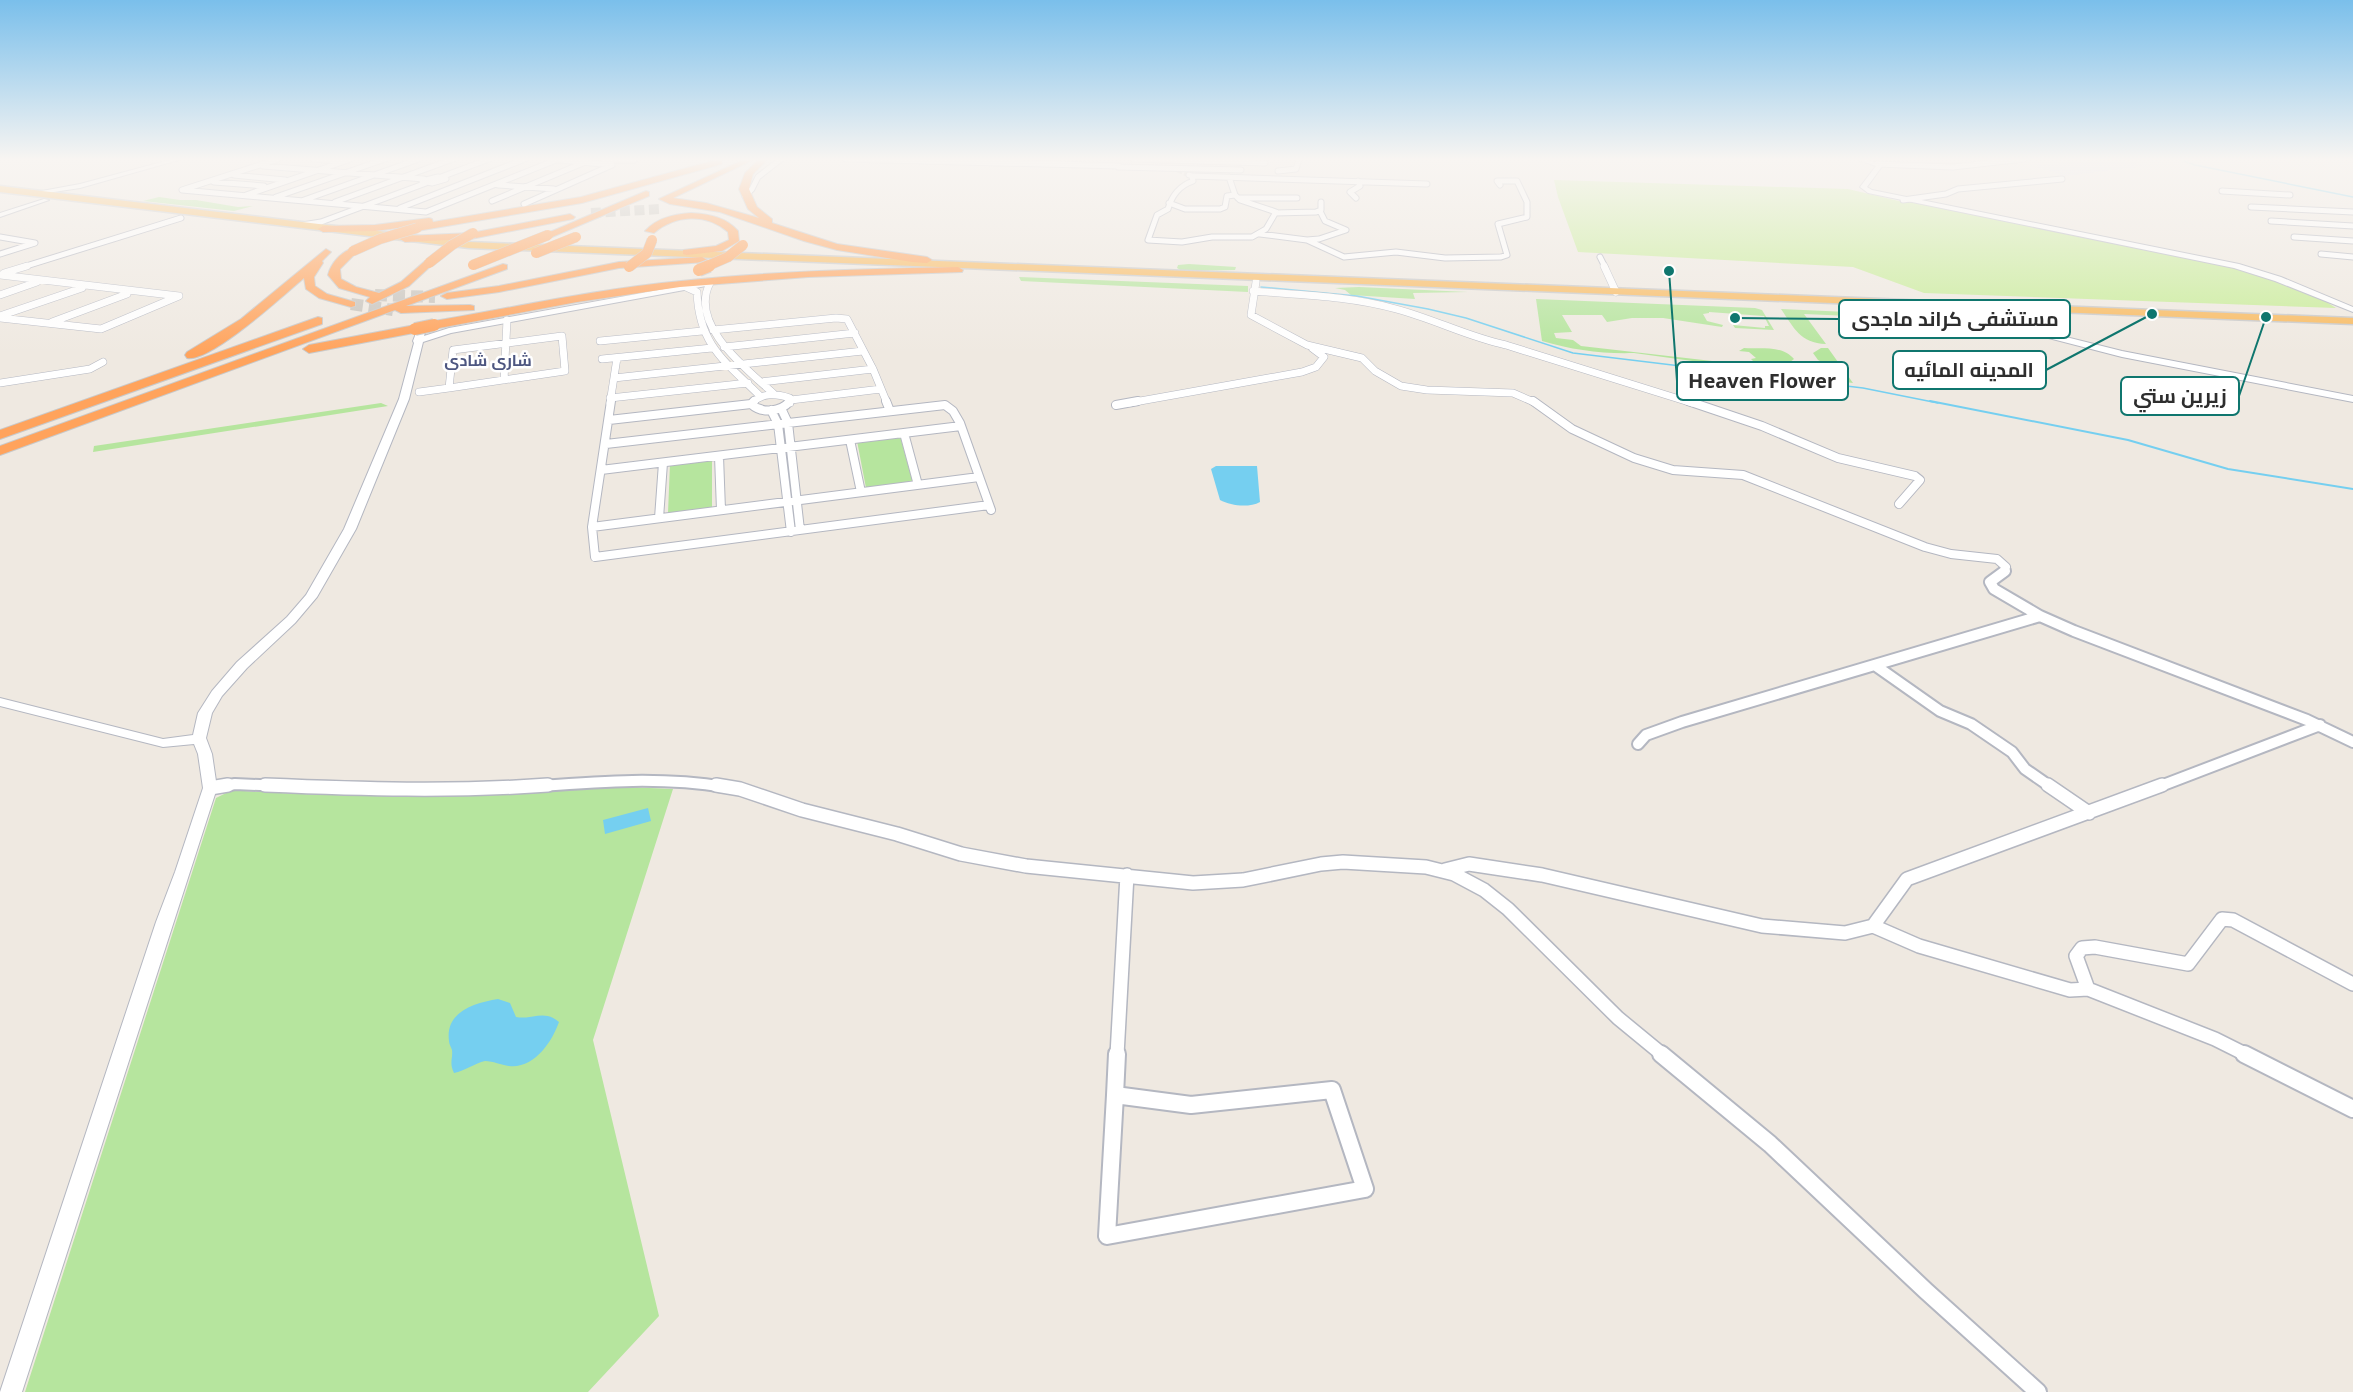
<svg xmlns="http://www.w3.org/2000/svg" width="2353" height="1392" viewBox="0 0 2353 1392" font-family="'Noto Sans',Cairo,sans-serif">
	<rect width="100%" height="100%" fill="#efe9e1"/>
	<path fill="#e3e1e8" d="M2100,159H2120L2146,166L2065,176L2034,166Z"/>
	<path fill="#b6e59e" d="M159,197L180,200H196L238,207L253,206L234,211L143,201Z
		M1189,264L1236,267L1235,270L1182,271L1177,268L1178,265Z
		M1019,277L1248,286V292L1021,281Z
		M1359,287L1468,292L1413,293L1415,299L1351,295L1345,290L1335,288Z
		M1536,299L1755,308L1762,310L1774,330L1735,328L1733,325L1765,328V326H1769L1764,316L1709,312V313L1703,314L1707,321L1723,325L1722,327L1663,318H1632L1607,322L1602,315H1562L1572,332L1554,333L1556,338L1573,340L1581,346L1747,365L1795,366L1814,371L1826,368V364L1818,360L1813,353L1821,348H1828L1853,383L1634,353C1603,354 1572,350 1542,341Z
		M1781,309L1870,313L1873,317L1804,314L1826,344C1800,343 1794,328 1781,309Z
		M1744,348C1761,349 1783,345 1794,359L1790,362L1753,361L1751,359L1756,358L1749,352L1739,351Z
		M381,403L388,406L93,452L94,446Z
		M900,436L913,483L866,488L857,441Z
		M712,459V508L668,513L670,464Z
		M602,786L673,789L593,1040L659,1316L588,1392H25L216,798L232,790C356,800 479,795 602,786Z"/>
	<path fill="#c9ec9a" d="M1554,180L1848,189L1903,202H1915L2242,269L2317,296L2336,308L1924,293L1853,267L1578,252L1558,197Z"/>
	<path fill="#75cff0" d="M1216,466H1257L1260,502C1249,508 1231,506 1220,500L1211,469Z
		M648,808L651,821L605,834L603,820Z
		M498,999L510,1003L516,1017C533,1020 544,1009 559,1022C552,1042 534,1069 509,1066C501,1065 493,1061 485,1061C475,1063 465,1071 454,1073C449,1063 453,1059 452,1050C451,1047 449,1044 449,1041C445,1011 475,1003 498,999Z"/>
	<g fill="none" stroke-linecap="round" stroke-linejoin="round">
		<path stroke="#75cff0" stroke-width="1.5" d="M2178,159L2195,165L2353,197
			M1261,287L1357,296L1428,309L1466,318L1573,353L1863,388L1938,403"/>
		<path stroke="#75cff0" stroke-width="2" d="M1930,401L2128,440L2228,469L2353,489"/>
		<path stroke="#c8c4bd" stroke-width="5" stroke-dasharray="5 2" stroke-linecap="butt" d="M1178,170L1189,175"/>
		<path stroke="#c8c4bd" stroke-width="10" stroke-dasharray="10 4.5" stroke-linecap="butt" d="M591,213L660,209"/>
		<path stroke="#c8c4bd" stroke-width="12" stroke-dasharray="12 6" stroke-linecap="butt" d="M375,295L435,297
			M351,304L393,310"/>
		<defs>
			<path id="minor-far5" d="M278,159L182,190L426,212L556,160
				M314,159L337,161
				M846,159L1119,166L916,159
				M1133,159L1265,163
				M605,160H634
				M1877,164L1953,167L2024,159
				M263,166L424,179
				M1118,167L1241,170
				M1278,171L1296,169L1299,159
				M234,175L285,180
				M1189,175L1192,176L1193,181C1179,186 1172,195 1168,209L1157,215L1148,240L1182,242L1212,237H1252L1266,229L1276,212L1240,200L1235,195L1229,177
				M1192,176L1427,184
				M438,177L446,179L432,183L422,181Z
				M441,177L489,159
				M214,182L264,186
				M498,185L554,189
				M2222,191L2290,195
				M246,195L351,159
				M745,196L752,189L758,177L781,159
				M276,197L385,159
				M1238,198H1297
				M1356,198L1350,192L1360,186L1358,181
				M304,200L419,159
				M1903,200L1946,194L1958,189L2062,179
				M492,201L583,163
				M335,202L453,159
				M1169,203L1185,209H1220L1225,207L1227,196L1235,195
				M524,204L612,165L550,159
				M2251,207L2353,212
				M400,208L525,159
				M1320,211L1325,221L1346,230L1319,239L1307,240L1344,257L1396,252L1445,258L1501,257L1507,255L1498,224L1527,217V202L1517,181H1497L1500,185
				M1275,213L1316,212L1321,210V202
				M2271,221L2353,226
				M302,225L321,222L426,183
				M1260,234L1307,240
				M0,237L35,243L0,254
				M2294,237L2353,241
				M2321,254L2353,257
				M1600,257L1605,267
				M23,267L181,218"/>
			<path id="minor-far4" d="M1604,266L1616,292
				M4,273L27,266
				M0,275L179,296L101,329L0,318
				M1256,282L1251,315L1307,345L1362,358L1375,371L1401,386L1427,390L1513,393L1536,403
				M710,283C688,325 748,370 774,394
				M686,287L697,292C699,346 726,362 761,397
				M1253,291C1300,295 1350,296 1396,309C1434,319 1468,337 1506,345L1692,403
				M0,295L37,282
				M0,316L82,288
				M52,322L127,294
				M713,330L836,318L847,319L873,369L887,403
				M562,336L565,371L449,388L453,350Z
				M600,341L702,331
				M724,347L855,333
				M602,359L712,348
				M614,378L863,351
				M504,380L507,320
				M761,382L873,369
				M0,383L90,369L103,362
				M419,392L449,388
				M610,398L748,383
				M791,400L881,389
				M610,403L617,358
				M752,403C763,392 777,394 790,398V403
				M1129,403L1302,372L1316,367L1324,357L1312,348"/>
			<path id="minor-far3" d="M611,401L592,527L595,557L989,505
				M754,401L751,404C762,414 781,412 790,401
				M886,401L890,411
				M1533,401L1572,429L1634,458L1673,470L1743,475L1925,547L1951,554L1997,559L2006,567L2003,573
				M1688,401L1762,426L1838,458L1915,476L1920,480L1899,504
				M1116,405L1138,401
				M781,408L788,423L800,530
				M771,410L778,424L791,532
				M609,420L751,404
				M904,433L918,485
				M850,440L861,492
				M606,444L945,405L953,411L960,423L991,510
				M719,456L721,510
				M601,470L961,426
				M659,518L663,463
				M592,527L979,477"/>
			<path id="minor-far2" d="M2005,571L1990,582L1994,589L2040,616L2074,631L2307,720L2353,742
				M1876,666L1940,711L1971,724L2012,752L2025,769L2051,787
				M1638,744L1646,735L1682,722L2040,616
				M219,787L235,784L306,787
				M527,787C594,782 658,776 725,787
				M2158,787L2320,725"/>
			<path id="minor-far1" d="M265,785C360,789 454,792 548,785
				M716,785L740,789L802,810L897,834L961,854L1026,866L1193,883L1243,880L1321,864L1343,862L1426,867L1454,874L1484,890L1508,909L1618,1018L1663,1055
				M2048,785L2089,813
				M210,788L228,785
				M1445,870L1469,864L1542,875L1762,926L1845,933L1873,926L1907,879L2162,785
				M1873,926L1919,946L2070,990L2088,989L2076,956L2082,948L2095,947L2188,964L2222,919L2233,920L2353,984
				M2088,989L2215,1039L2247,1055
				M1117,1055L1127,875"/>
			<path id="minor" d="M1661,1054L1770,1144L1926,1291L2038,1392
				M2244,1054L2353,1109
				M1332,1090L1365,1189L1107,1236L1115,1095L1191,1105Z
				M1115,1095L1117,1054"/>
			<path id="tertiary" d="M173,159H182L80,188L34,195L31,193L80,184Z
				M1856,159H1864L1883,165L1867,187L1872,190L2239,264L2281,277L2353,307V312L2275,281L2234,268L1868,193L1860,187L1876,166Z
				M44,199L49,200L0,217V213Z
				M703,282H706V286L451,333L423,342L409,399L356,529L317,597L295,623L247,668L222,696L212,713L206,738L212,754L217,788L22,1392H0L156,922L175,872L203,788L198,754L194,744L163,747L0,706V698L163,739L193,735L198,713L212,691L237,662L287,617L306,595L344,529L399,399L414,343L413,341L420,323L427,325L424,336L449,328Z
				M1918,307L1963,312L1997,320L1993,316L1994,314L2015,311L2019,313L2018,315L2004,317L2010,323L2122,351L2353,396V402L2122,357L1963,316L1921,311H1918Z"/>
			<path id="trunk" d="M0,186L469,242L2353,318V324L469,248L0,192Z"/>
			<path id="motorway" d="M719,159L722,160V164L582,203L417,231L413,230V226L375,231L323,232L318,229L323,226L375,225L429,218L432,219L433,222L581,197Z
				M745,159H755L673,198L706,203L759,218L748,209L739,189L745,173L759,159H768L753,174L749,189L757,207L772,219V223L837,244L927,257L932,260L927,263L912,262L837,250L804,241L720,212L670,204L659,199Z
				M646,191L649,192V196L552,237L543,235Z
				M691,213C709,214 726,217 738,231L739,241L722,251L687,255L683,254V250L716,246L729,240L728,232C706,213 675,215 654,233L645,231C657,218 674,214 691,213Z
				M570,214L575,217L573,219L471,239L405,242L400,239L405,236L471,233Z
				M353,248L358,251L340,269L341,279L356,287L379,293L401,282L425,261H433L434,263L409,286L372,304L366,301L370,297L339,288L328,275C331,263 341,252 353,248Z
				M326,249L331,252L322,261L323,263L314,277L315,286L327,294L355,302V306L351,307L319,298L306,289L304,278C285,294 210,363 187,358L185,355L187,352L241,319Z
				M702,257L707,260L706,262L619,268L499,292L447,299L441,296L447,293L499,286L619,262Z
				M503,264L507,265V269L406,306L470,305L474,306V310L401,313L395,310L0,455V446Z
				M958,267L963,270L962,272L808,277L680,287L577,302L434,329L428,325L434,321C516,307 598,289 681,281C773,271 866,269 958,267Z
				M318,317L322,318V324L0,439V430Z
				M415,325L421,329L419,332L309,353L303,349L309,345Z"/>
		</defs>
		<use href="#minor-far5" stroke="#b4b7c1" stroke-width="7"/>
		<use href="#minor-far4" stroke="#b4b7c1" stroke-width="8"/>
		<use href="#minor-far3" stroke="#b4b7c1" stroke-width="10"/>
		<use href="#minor-far2" stroke="#b4b7c1" stroke-width="14"/>
		<use href="#minor-far1" stroke="#b4b7c1" stroke-width="16"/>
		<use href="#minor" stroke="#b4b7c1" stroke-width="20"/>
		<use href="#tertiary" stroke="#b4b7c1" stroke-width="2"/>
		<use href="#trunk" stroke="#c9c9c9" stroke-width="3"/>
		<use href="#motorway" stroke="#c9c9c9" stroke-width="2"/>
		<use href="#minor-far5" stroke="#fff" stroke-width="5"/>
		<use href="#minor-far4" stroke="#fff" stroke-width="7"/>
		<use href="#minor-far3" stroke="#fff" stroke-width="8"/>
		<use href="#minor-far2" stroke="#fff" stroke-width="10"/>
		<use href="#minor-far1" stroke="#fff" stroke-width="13"/>
		<use href="#minor" stroke="#fff" stroke-width="16"/>
		<use href="#tertiary" fill="#fff" fill-rule="evenodd"/>
		<use href="#trunk" fill="#f8ba60" fill-rule="evenodd"/>
		<use href="#motorway" fill="#ffa35c" fill-rule="evenodd"/>
		<defs>
			<path id="motorway-bridge-far1" d="M353,251L380,239L417,228
				M536,253L576,237
				M429,263L452,245L473,233
				M473,265L548,235
				M629,267L647,253L652,240
				M705,267L728,257L743,245"/>
			<path id="motorway-bridge" d="M699,270L709,266
				M415,329L434,325"/>
		</defs>
		<use href="#motorway-bridge-far1" stroke="#c9c9c9" stroke-width="11" stroke-linecap="butt"/>
		<use href="#motorway-bridge" stroke="#c9c9c9" stroke-width="14" stroke-linecap="butt"/>
		<use href="#motorway-bridge-far1" stroke="#ffa35c" stroke-width="10"/>
		<use href="#motorway-bridge" stroke="#ffa35c" stroke-width="12"/>
	</g>
	<linearGradient id="sky" x2="0" y2="1"><stop stop-color="#7abfeb"/><stop offset="0.45" stop-color="#f8f5f2"/><stop offset="1" stop-color="#f8f5f2" stop-opacity="0"/></linearGradient>
	<rect width="2353" height="354" fill="url(#sky)"/>
	<g text-anchor="middle" stroke-width="5" stroke-linejoin="round" paint-order="stroke">
		<g font-size="16" font-weight="bold" fill="#4d5680" stroke="#fff">
			<text x="488" y="366">شاری شادی</text>
		</g>
	</g>
	<path fill="none" stroke="#0f766e" stroke-width="2" d="M1735 318L1839 319M2152 314L2046 370M1669 271L1677 381M2266 317L2239 396"/>
	<g fill="#0f766e" stroke="#fff" stroke-width="2">
		<circle cx="1735" cy="318" r="6"/>
		<circle cx="2152" cy="314" r="6"/>
		<circle cx="1669" cy="271" r="6"/>
		<circle cx="2266" cy="317" r="6"/>
	</g>
	<g fill="#fff" stroke="#0f766e" stroke-width="2">
		<rect x="1839" y="300" width="231" height="38" rx="6"/>
		<rect x="1893" y="351" width="153" height="38" rx="6"/>
		<rect x="1677" y="362" width="171" height="38" rx="6"/>
		<rect x="2121" y="377" width="118" height="38" rx="6"/>
	</g>
	<g font-size="20" text-anchor="middle" font-weight="bold" fill="#2e2e2e">
		<text x="1955" y="326">مستشفی کراند ماجدی</text>
		<text x="1969" y="377">المدينه المائيه</text>
		<text x="1762" y="388">Heaven Flower</text>
		<text x="2180" y="403">زيرين ستي</text>
	</g>
</svg>
